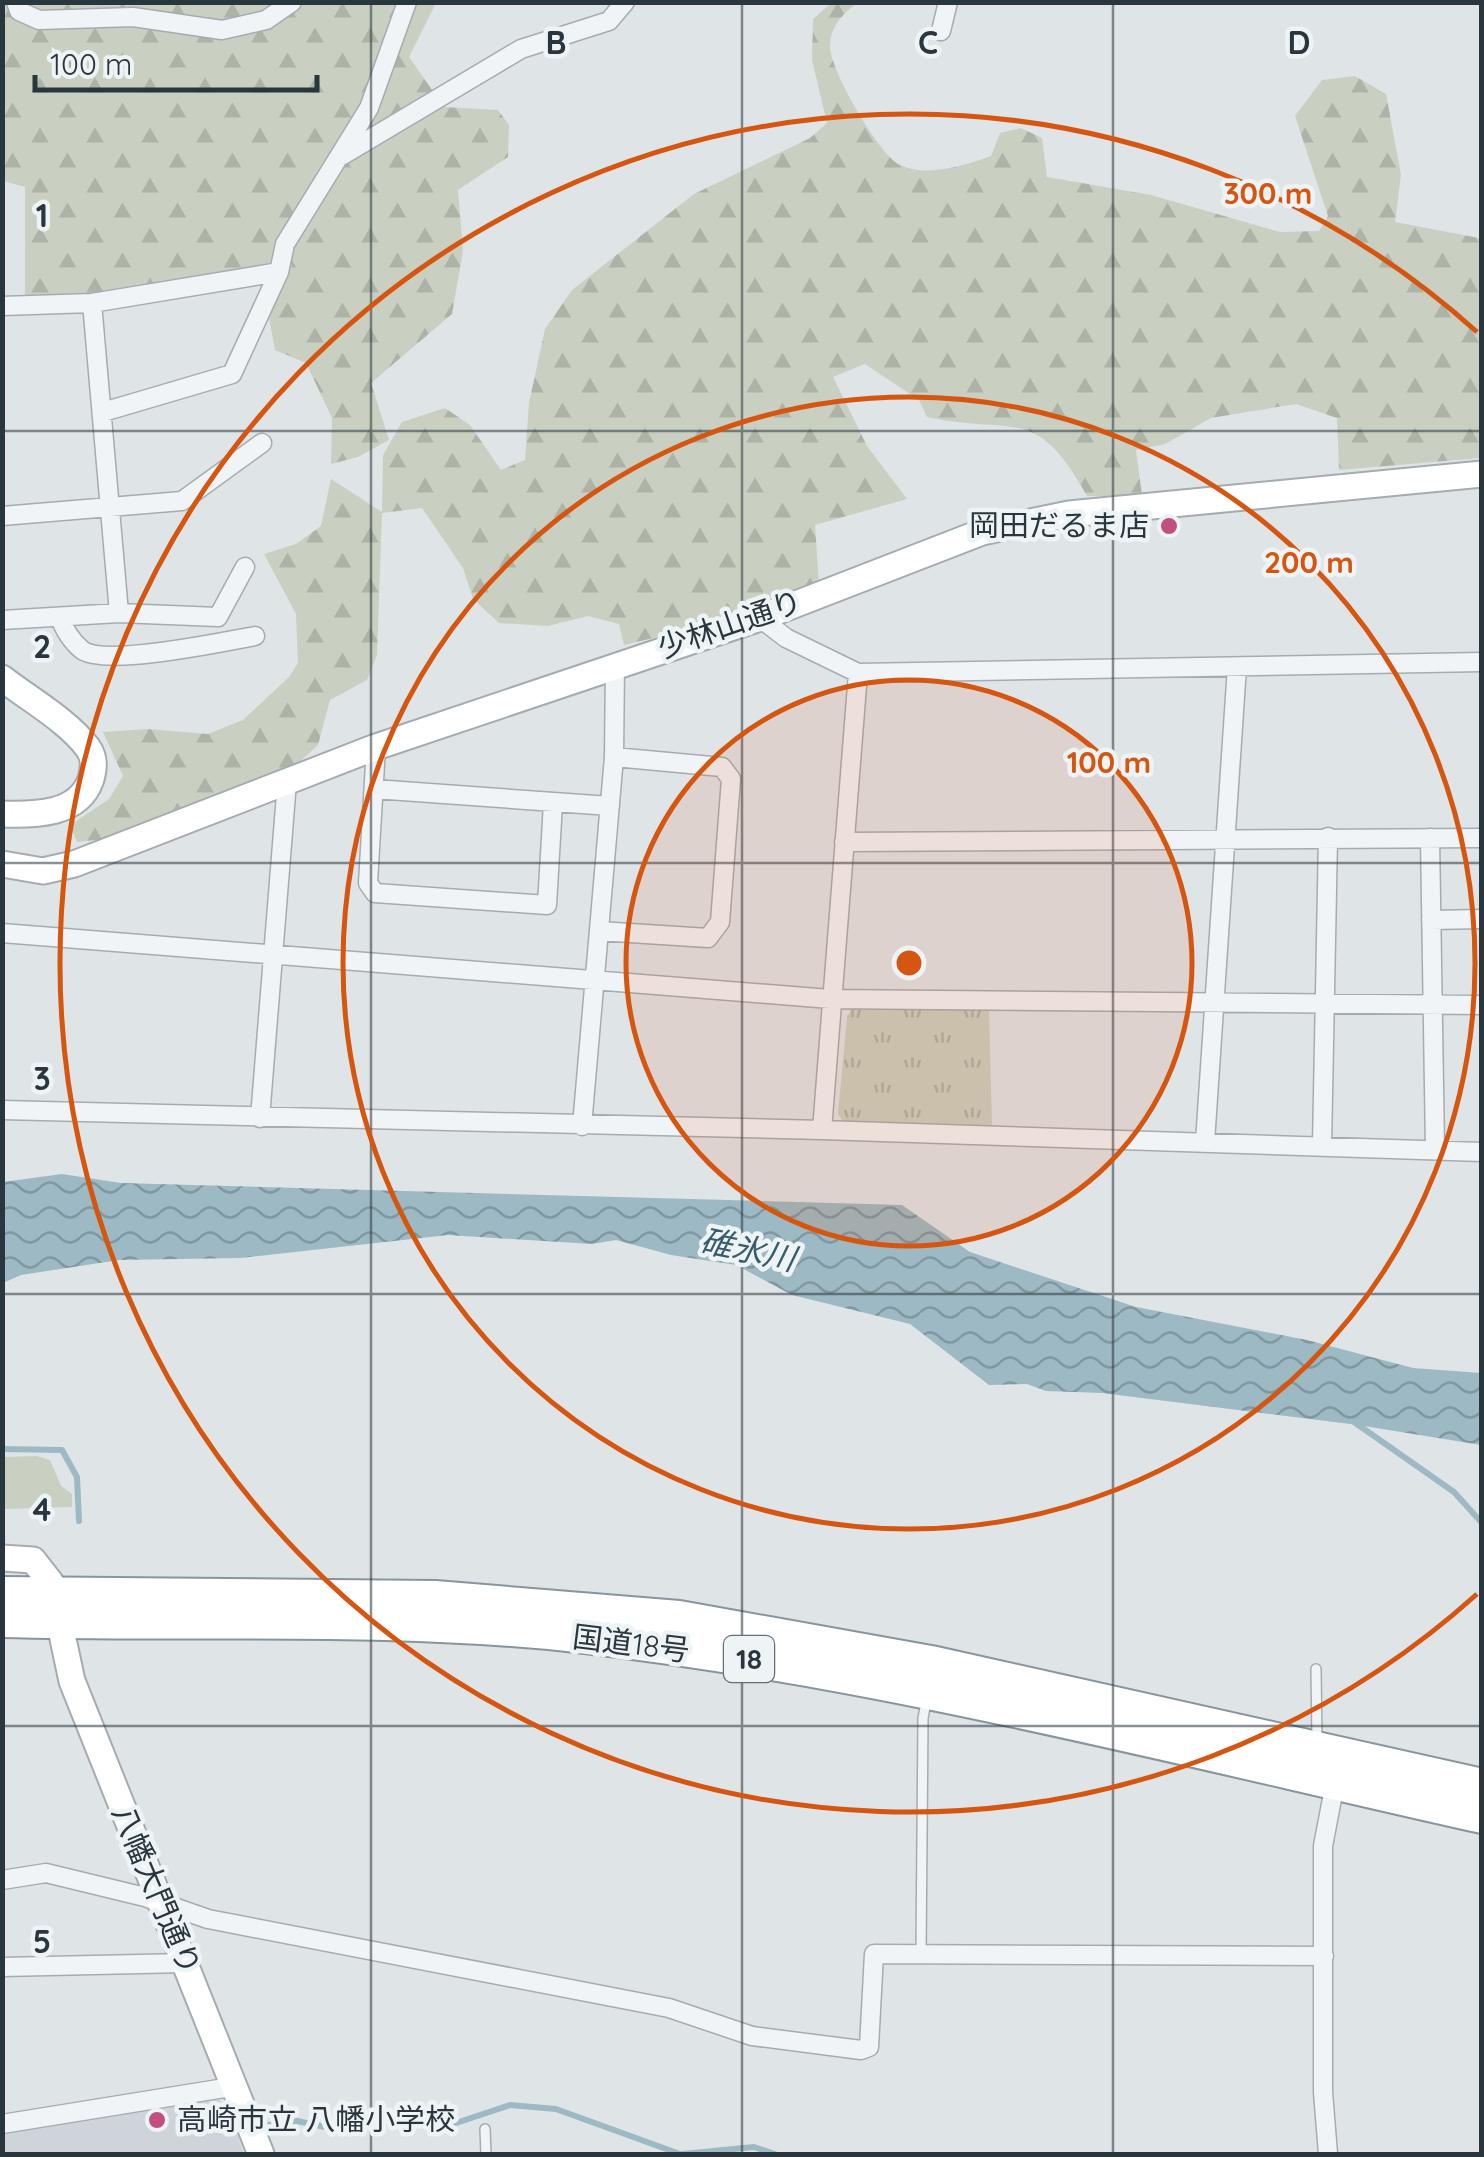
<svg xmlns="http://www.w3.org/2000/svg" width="1484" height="2157" viewBox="0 0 1484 2157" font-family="Quicksand,'Noto Sans JP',sans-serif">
	<defs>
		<pattern id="forest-firs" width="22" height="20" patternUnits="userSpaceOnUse" patternTransform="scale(2.5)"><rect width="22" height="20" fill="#c9d0c1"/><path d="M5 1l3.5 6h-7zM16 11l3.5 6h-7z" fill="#adb3a7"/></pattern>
		<pattern id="park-tufts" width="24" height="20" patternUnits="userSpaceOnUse" patternTransform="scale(2.5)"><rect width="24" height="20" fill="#c9d0c1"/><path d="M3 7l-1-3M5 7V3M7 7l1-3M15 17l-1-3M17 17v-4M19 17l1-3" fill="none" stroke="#adb3a7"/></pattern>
		<pattern id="water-waves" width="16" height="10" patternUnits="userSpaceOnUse" patternTransform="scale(2.5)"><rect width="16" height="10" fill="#9dbac4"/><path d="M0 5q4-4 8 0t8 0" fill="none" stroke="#8098a0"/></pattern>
	</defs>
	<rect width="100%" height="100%" fill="#dfe4e7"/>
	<path fill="#ced4d9" d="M217,2098L227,2107L244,2154H3V2133Z"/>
	<path fill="#c9d0c1" d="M37,1456L50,1460L61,1486L72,1494V1507L3,1509V1457Z"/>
	<path fill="url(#forest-firs)" d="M2,3H436L409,57L444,107L498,110L509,125L508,157L458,190L463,251L452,314L371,383L389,440L358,457L331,464L332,418L306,363L275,350L268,313L292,265L100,294L25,299V187L3,181Z
		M831,3H857C842,15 831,25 830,46C829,68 879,155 900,165C928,178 965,165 991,156L1000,133L1021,128L1042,138L1047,177L1151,195L1280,232L1319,231L1328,216L1295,116L1322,80L1355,76L1386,94L1401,175L1395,222L1479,238L1481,458L1339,470L1337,418L1296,404L1211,418L1165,444L1136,450L1142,496H1087C1035,403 1017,436 927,417L919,400L865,364L833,377L867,446L907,499L815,525L819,584L716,623L624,645L619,624L588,616L548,626L499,623L473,599L463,568L422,508L382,513L377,655L367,680L330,700L318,745L297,764L105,839L77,842L70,825L109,799L123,776L103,732L148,729L208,734L243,720L289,677L298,663L296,614L264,554L296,544L321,526L331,479L382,512L383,455L402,422L445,408L470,425L501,470L525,460L529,403L545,329L572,290L694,194L810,138L827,123L812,60L813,19Z"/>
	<path fill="url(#park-tufts)" d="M853,1006L989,1009L992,1127L845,1125L838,1114L847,1017Z"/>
	<path fill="url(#water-waves)" d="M62,1174L121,1183L902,1205L970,1252L1136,1307L1307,1340L1413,1368L1481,1373V1445L1358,1425L1102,1393L1046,1391L1027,1384L989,1385L910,1324L792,1295L736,1265L671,1255L616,1240L592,1244L448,1235L240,1258L119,1260L21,1275L3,1283V1182Z"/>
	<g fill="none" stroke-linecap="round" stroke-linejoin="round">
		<path stroke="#9dbac4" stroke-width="6" d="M1354,1422L1454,1492L1482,1523
			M2,1449L62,1450L77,1477L79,1521
			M269,2125L297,2121L330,2128L397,2112L456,2123L510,2105L556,2109L680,2154
			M683,2154L754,2147L775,2154"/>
		<defs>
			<path id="lane" d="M1316,1669L1317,1740
				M921,1954L923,1718L927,1697
				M485,2129L486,2154"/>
			<path id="street" d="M16,2L19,11L39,20L133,17L222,30L266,20L292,2
				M941,31L948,2
				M343,155L521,49L609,21L625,2
				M92,303L119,613
				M2,306L92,303L279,272
				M103,412L232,374L279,272L285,244L369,108L407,2
				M2,516L182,501L262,443
				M60,617C63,628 72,642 82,650C106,667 222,642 255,636
				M760,618L786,638L858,673L1482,662
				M2,620L119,613L218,617L245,567
				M376,747L368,883L375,893L547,905L553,803
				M374,789L610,806
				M1430,838L1435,1149
				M844,842L1482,838
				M1431,920L1482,919
				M599,931L708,938L720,922L731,779L722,767L614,757
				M2,933L830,999L1482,1005
				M2,1110L822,1130L1482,1152
				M260,1118L287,782
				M582,1126L614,757L615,664
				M822,1130L858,673
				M1205,1142L1237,667
				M1322,1146L1328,837
				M2,1880L46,1873L145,1897L208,1919L669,2008L752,2036L861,2050L869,2047L874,1954L1324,1956
				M2,1967L186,1963
				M2,2124L237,2086
				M1328,2154L1323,2092V1846L1336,1778"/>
			<path id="secondary" d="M2,678C29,699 68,721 88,748C95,758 94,768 91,779C79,815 35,815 2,814
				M2,864L43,871L74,864L376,747L760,618L982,532L1069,514L1482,474
				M2,1558L33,1560L51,1583L72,1681L261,2154"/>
			<path id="highway" d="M2,1593L435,1597L679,1617L936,1663L1482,1785
				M2,1621C193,1626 387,1615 577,1636C883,1671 1182,1750 1482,1817"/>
		</defs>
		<use href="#lane" stroke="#a5acb1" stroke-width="12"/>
		<use href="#street" stroke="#a5acb1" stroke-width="21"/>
		<use href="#secondary" stroke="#a5acb1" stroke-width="29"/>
		<use href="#highway" stroke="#88959c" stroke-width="36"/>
		<use href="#lane" stroke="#f1f4f6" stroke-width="9"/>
		<use href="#street" stroke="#f1f4f6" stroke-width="18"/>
		<use href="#secondary" stroke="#fff" stroke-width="25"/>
		<use href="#highway" stroke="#fff" stroke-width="32"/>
	</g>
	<path fill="none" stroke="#2a363d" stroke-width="2.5" stroke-opacity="0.55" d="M371,2V2154M742,2V2154M1113,2V2154M2,431H1482M2,863H1482M2,1294H1482M2,1726H1482"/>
	<circle cx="909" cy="963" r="283" fill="#d55611" fill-opacity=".12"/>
	<g fill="none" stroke="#d55611" stroke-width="5">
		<circle cx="909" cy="963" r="283"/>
		<circle cx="909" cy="963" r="566"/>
		<path d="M1477 1594A849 849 0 1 1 1477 332"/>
	</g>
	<g fill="#c14f7f" stroke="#eef3f5" stroke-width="4">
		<circle cx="1169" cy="526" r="10"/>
		<circle cx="157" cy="2120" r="10"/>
	</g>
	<g text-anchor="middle" stroke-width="9" stroke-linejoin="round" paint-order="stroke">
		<rect fill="#eef3f5" stroke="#656f74" stroke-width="2.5" x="724" y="1636" width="50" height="46" rx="8"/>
		<g font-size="28" font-weight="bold" fill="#2a363d">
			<text x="749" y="1669">18</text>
		</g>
		<g font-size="30" fill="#2a363d" stroke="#eef3f5" text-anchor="end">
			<text x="1149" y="536">岡田だるま店</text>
			<text x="177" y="2130" text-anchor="start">高崎市立 八幡小学校</text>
		</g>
		<g font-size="30" fill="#2a363d" stroke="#eef3f5">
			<text transform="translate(730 625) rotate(-19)" y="10">少林山通り</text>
			<text transform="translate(631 1644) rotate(7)" y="10">国道18号</text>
			<text transform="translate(156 1890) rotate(67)" y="10">八幡大門通り</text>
		</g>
		<g font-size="32" font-style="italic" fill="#375d6d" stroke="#eef3f5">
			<text transform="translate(748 1250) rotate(12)" y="11">碓氷川</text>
		</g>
	</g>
	<g font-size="32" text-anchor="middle" font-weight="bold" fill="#2a363d" stroke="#eef3f5" stroke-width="9" stroke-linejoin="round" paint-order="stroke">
		<text x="556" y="54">B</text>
		<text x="928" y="54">C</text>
		<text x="1299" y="54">D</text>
		<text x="42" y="227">1</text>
		<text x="42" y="658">2</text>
		<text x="42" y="1090">3</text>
		<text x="42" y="1521">4</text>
		<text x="42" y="1953">5</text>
	</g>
	<circle cx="909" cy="963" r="15" fill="#d55611" stroke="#eef3f5" stroke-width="5"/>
	<g font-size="30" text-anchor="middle" font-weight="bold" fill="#d55611" stroke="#eef3f5" stroke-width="9" stroke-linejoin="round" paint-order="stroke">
		<text x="1268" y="204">300 m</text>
		<text x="1309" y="573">200 m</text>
		<text x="1109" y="773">100 m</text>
	</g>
	<rect width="1484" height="2157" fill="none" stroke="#2a363d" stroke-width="10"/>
	<path d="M35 75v15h282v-15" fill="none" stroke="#2a363d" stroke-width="5"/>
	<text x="50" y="75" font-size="30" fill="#2a363d" stroke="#eef3f5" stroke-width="8" paint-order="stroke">100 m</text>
</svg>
